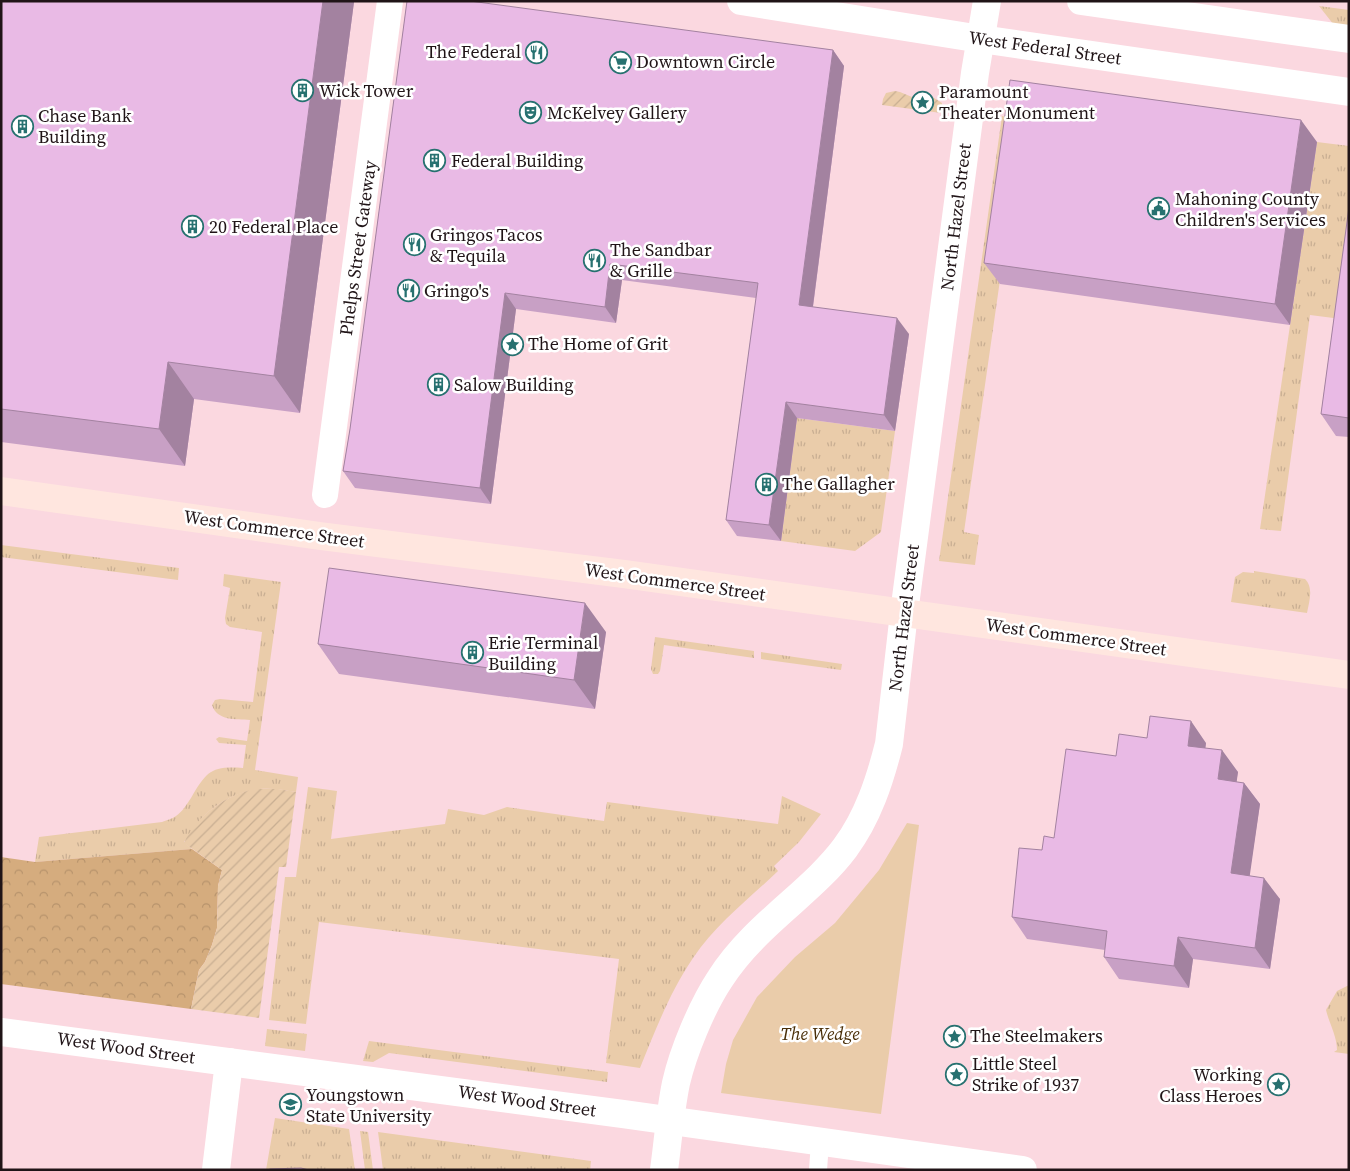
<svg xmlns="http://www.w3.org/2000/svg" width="1350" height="1171" viewBox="0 0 1350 1171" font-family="'Source Serif 4',serif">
	<defs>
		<pattern id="grass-tufts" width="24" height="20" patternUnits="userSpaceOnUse" patternTransform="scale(1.25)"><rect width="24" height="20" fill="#eaccaa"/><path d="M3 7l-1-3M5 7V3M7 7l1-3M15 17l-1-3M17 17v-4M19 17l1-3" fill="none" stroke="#c8ae92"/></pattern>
		<pattern id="forest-crowns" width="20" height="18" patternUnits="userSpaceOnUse" patternTransform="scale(1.25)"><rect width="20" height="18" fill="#d5ac7e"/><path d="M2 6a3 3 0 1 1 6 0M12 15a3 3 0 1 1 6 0" fill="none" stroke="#b7936c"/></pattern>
		<pattern id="garden-furrows" width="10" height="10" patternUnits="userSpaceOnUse" patternTransform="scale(1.25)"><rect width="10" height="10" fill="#eaccaa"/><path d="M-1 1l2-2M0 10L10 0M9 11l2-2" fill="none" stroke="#c8ae92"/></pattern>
	</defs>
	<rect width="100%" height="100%" fill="#fbd8e0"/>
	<path fill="url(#grass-tufts)" d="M1319,6L1349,10V36L1341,34Z
		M1002,116L1023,119L964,532L979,535L975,565L939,561Z
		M1317,142L1349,146V320L1310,315L1281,531L1260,529Z
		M797,418L895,431L881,532L855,551L781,541Z
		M1,545L179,568L178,580L1,557Z
		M1254,571L1305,579C1314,588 1309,602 1307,613L1231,602L1235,577L1243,572L1254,573Z
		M224,574L281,582L255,770L298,777L296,792C283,790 267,787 254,790C232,794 211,806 198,823C193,829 189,836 184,842L192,849L35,862L39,837L162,822C166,820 172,819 176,816C182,812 187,804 191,798C207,771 211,766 243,768L246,745L219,743L216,739L219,737L247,741L250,720C236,719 217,721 212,705L215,700L220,699L253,702L262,632L230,627L226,624L225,618L230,588L223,586Z
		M655,637L754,651V658L664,645L660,671L658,674H653L651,669Z
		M761,652L842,664L841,670L761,659Z
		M308,787L337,791L331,839L445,824L448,809L484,815L507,807L604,821L607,802L778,824L782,796L821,814L799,842L774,866L778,871C749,899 716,924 693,958C670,992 655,1031 640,1068L606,1063L619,959L319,922L306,1024L269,1020L285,877H296Z
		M1349,985V1054L1334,1052L1337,1050C1337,1036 1329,1023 1326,1010L1337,991Z
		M267,1029L307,1034L305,1051L265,1046Z
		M369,1041L608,1072L607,1082L389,1053L373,1062L363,1061Z
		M275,1118L349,1129L355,1170H266Z
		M360,1131L368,1132L373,1170H365Z
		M378,1132L591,1161L590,1170H383Z"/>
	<path fill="url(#forest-crowns)" d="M192,849L222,870L218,886L217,928L212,945L205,962L199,970L191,1009L1,984V857L35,862Z"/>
	<path fill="#eaccaa" d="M907,823L919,825L881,1114L721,1093L726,1064L733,1040L757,997L795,957L835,923L879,870Z"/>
	<path fill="url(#garden-furrows)" d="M895,91L900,92L912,97L931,96L942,103L941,113L882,105L883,99L886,93Z
		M255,789H278L296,792L286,867H279L259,1018L191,1009L199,970L205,962L212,945L217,928L218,886L222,870L184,843C197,815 226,795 255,789Z"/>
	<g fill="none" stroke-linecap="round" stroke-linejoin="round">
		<path stroke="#fff" stroke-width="18" d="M818,1170L820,1142"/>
		<path stroke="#fff" stroke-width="26" d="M325,495L390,1"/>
		<path stroke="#fff" stroke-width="28" d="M216,1170L229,1062
			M664,1170C668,1141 670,1112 676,1083C683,1052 702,1006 720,979C739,949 766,925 792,902C811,885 830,868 845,848C868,817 880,780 889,744L904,613L975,73L987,1"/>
		<path stroke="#fff" stroke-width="28" d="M741,1L981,39L1349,92
			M1081,1L1349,39
			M1,1032L623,1114L1023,1170"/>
		<path stroke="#ffe6df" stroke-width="28" d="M1,491L320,536L624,574L1349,675"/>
	</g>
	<path fill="#c8a0c5" d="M1,1L354,2L300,413L194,399L185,466L1,442Z
		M407,1L833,50L844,66L813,307L909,334L895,431L797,418L781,541L737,536L726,520L756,298L622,280L616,323L516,309L491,504L355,488L343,471L350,429Z
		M1317,142L1290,325L1000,284L984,263Z
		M1349,207V437L1336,436L1321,414Z
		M606,632L595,709L339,674L318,644Z
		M1147,738L1206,743L1205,748L1238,772L1236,782L1244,783L1260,804L1249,876L1280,899L1270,969L1193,959L1189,988L1119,979L1104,957L1105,950L1027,939L1012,917L1042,850L1054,838L1116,756Z"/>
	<path fill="#a382a0" d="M323,1H353L354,2L300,413L274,376Z
		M833,50L844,66L811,321L799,305Z
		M1301,120L1317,142L1290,325L1275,304Z
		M610,264L622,280L616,323L605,307Z
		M505,293L516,309L491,504L480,488Z
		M897,318L909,334L895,431L884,415Z
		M168,362L194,399L185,466L159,429Z
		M786,402L797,418L781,541L769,525Z
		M585,603L606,632L595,709L574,680Z
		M1191,721L1206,743L1203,768L1188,746Z
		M1222,750L1238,772L1234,801L1218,779Z
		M1244,783L1260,804L1247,895L1231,873Z
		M1264,878L1280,899L1270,969L1255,948Z
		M1178,937L1193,959L1189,988L1174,966Z"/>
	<path fill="#e9bae5" stroke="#a382a0" d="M1,1H323L274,376L168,362L159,429L1,409Z
		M407,1H470L833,50L799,305L897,318L884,415L786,402L769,525L726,520L758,283L610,264L605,307L505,293L480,488L343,471L350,429Z
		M1010,80L1301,120L1275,304L984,263Z
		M1349,207V418L1321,414Z
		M329,568L585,603L574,680L318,644Z
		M1150,716L1191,721L1188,746L1222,750L1218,779L1244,783L1231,873L1264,878L1255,948L1178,937L1174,966L1104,957L1107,931L1012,917L1019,848L1042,850L1044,836L1054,838L1066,749L1116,756L1119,734L1147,738Z
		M301,1168L309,1170H268L270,1169Z"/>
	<defs>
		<symbol id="restaurant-ring" viewBox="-11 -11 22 22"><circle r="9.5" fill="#fff" stroke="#277170" stroke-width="1.5"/><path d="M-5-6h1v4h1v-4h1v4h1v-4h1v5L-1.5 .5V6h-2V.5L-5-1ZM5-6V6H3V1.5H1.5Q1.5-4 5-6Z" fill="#277170"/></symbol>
		<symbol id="supermarket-ring" viewBox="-11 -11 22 22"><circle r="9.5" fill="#fff" stroke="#277170" stroke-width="1.5"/><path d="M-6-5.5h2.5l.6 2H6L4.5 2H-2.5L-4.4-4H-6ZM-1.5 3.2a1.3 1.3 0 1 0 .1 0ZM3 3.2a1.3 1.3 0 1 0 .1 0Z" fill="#277170"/></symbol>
		<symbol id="building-ring" viewBox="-11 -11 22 22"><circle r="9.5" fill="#fff" stroke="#277170" stroke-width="1.5"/><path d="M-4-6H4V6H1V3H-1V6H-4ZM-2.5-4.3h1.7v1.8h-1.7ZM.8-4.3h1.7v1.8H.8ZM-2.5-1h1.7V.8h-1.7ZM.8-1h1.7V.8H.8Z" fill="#277170"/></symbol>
		<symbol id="sight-ring" viewBox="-11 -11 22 22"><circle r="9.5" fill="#fff" stroke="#277170" stroke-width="1.5"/><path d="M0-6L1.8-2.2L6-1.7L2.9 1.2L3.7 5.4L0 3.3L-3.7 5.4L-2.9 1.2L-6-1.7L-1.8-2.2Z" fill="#277170"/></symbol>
		<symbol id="theatre-ring" viewBox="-11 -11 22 22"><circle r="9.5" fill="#fff" stroke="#277170" stroke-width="1.5"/><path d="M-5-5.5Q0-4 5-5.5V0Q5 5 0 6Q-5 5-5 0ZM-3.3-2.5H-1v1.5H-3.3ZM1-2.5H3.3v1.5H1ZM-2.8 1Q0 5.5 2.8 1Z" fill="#277170"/></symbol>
		<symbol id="civic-ring" viewBox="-11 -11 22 22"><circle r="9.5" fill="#fff" stroke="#277170" stroke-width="1.5"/><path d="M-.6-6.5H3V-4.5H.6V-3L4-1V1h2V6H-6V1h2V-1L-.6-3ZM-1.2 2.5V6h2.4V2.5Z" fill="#277170"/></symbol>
		<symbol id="university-ring" viewBox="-11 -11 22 22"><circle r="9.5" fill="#fff" stroke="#277170" stroke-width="1.5"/><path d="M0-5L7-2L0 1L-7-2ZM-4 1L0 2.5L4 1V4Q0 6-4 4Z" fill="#277170"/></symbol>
	</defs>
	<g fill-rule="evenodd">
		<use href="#restaurant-ring" x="524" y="40" width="25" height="25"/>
		<use href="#supermarket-ring" x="608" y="50" width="25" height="25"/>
		<use href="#building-ring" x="290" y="78" width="25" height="25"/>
		<use href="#sight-ring" x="910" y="90" width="25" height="25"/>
		<use href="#theatre-ring" x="518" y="100" width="25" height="25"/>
		<use href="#building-ring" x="10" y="114" width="25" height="25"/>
		<use href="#building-ring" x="422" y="148" width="25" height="25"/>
		<use href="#civic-ring" x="1146" y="196" width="25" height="25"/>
		<use href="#building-ring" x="180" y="214" width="25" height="25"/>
		<use href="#restaurant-ring" x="402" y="232" width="25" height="25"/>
		<use href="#restaurant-ring" x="582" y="248" width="25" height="25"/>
		<use href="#restaurant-ring" x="396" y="278" width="25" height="25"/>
		<use href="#sight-ring" x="500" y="332" width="25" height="25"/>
		<use href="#building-ring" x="426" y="372" width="25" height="25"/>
		<use href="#building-ring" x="754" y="472" width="25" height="25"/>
		<use href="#building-ring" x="460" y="640" width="25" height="25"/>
		<use href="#sight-ring" x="942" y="1024" width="25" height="25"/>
		<use href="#sight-ring" x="944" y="1062" width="25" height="25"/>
		<use href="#sight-ring" x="1266" y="1072" width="25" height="25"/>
		<use href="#university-ring" x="278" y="1092" width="25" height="25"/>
	</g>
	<g text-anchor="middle" stroke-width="5" stroke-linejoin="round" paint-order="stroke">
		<g font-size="18" fill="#201417" stroke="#fff">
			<text transform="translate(1045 48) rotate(8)" y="6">West Federal Street</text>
			<text transform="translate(956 217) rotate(-83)" y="6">North Hazel Street</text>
			<text transform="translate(358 248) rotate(-82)" y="6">Phelps Street Gateway</text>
			<text transform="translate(274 529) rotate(8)" y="6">West Commerce Street</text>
			<text transform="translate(675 582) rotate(8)" y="6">West Commerce Street</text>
			<text transform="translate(904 618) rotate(-83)" y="6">North Hazel Street</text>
			<text transform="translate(1076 637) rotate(8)" y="6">West Commerce Street</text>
			<text transform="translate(126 1048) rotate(8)" y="6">West Wood Street</text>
			<text transform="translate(527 1101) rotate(8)" y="6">West Wood Street</text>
		</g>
		<g font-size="18" fill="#201417" stroke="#fff" text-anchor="start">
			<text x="521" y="58" text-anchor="end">The Federal</text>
			<text x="636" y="68">Downtown Circle</text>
			<text x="319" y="97">Wick Tower</text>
			<text x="939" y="98">Paramount<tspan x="939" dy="21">Theater Monument</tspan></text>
			<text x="547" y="119">McKelvey Gallery</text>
			<text x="38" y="122">Chase Bank<tspan x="38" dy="21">Building</tspan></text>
			<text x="451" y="167">Federal Building</text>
			<text x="1175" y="205">Mahoning County<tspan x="1175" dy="21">Children's Services</tspan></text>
			<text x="209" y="233">20 Federal Place</text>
			<text x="430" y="241">Gringos Tacos<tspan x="430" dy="21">&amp; Tequila</tspan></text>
			<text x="610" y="256">The Sandbar<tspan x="610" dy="21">&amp; Grille</tspan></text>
			<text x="424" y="297">Gringo's</text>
			<text x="528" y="350">The Home of Grit</text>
			<text x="454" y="391">Salow Building</text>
			<text x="782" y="490">The Gallagher</text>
			<text x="488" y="649">Erie Terminal<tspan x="488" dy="21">Building</tspan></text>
			<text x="970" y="1042">The Steelmakers</text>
			<text x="972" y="1070">Little Steel<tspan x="972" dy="21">Strike of 1937</tspan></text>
			<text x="1262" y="1081" text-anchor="end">Working<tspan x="1262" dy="21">Class Heroes</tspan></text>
			<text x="306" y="1101">Youngstown<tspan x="306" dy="21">State University</tspan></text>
		</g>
		<g font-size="18" font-style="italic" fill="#492e07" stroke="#fff">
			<text x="820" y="1040">The Wedge</text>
		</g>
	</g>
	<rect width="1350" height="1171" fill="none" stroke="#201417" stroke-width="5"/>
</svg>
